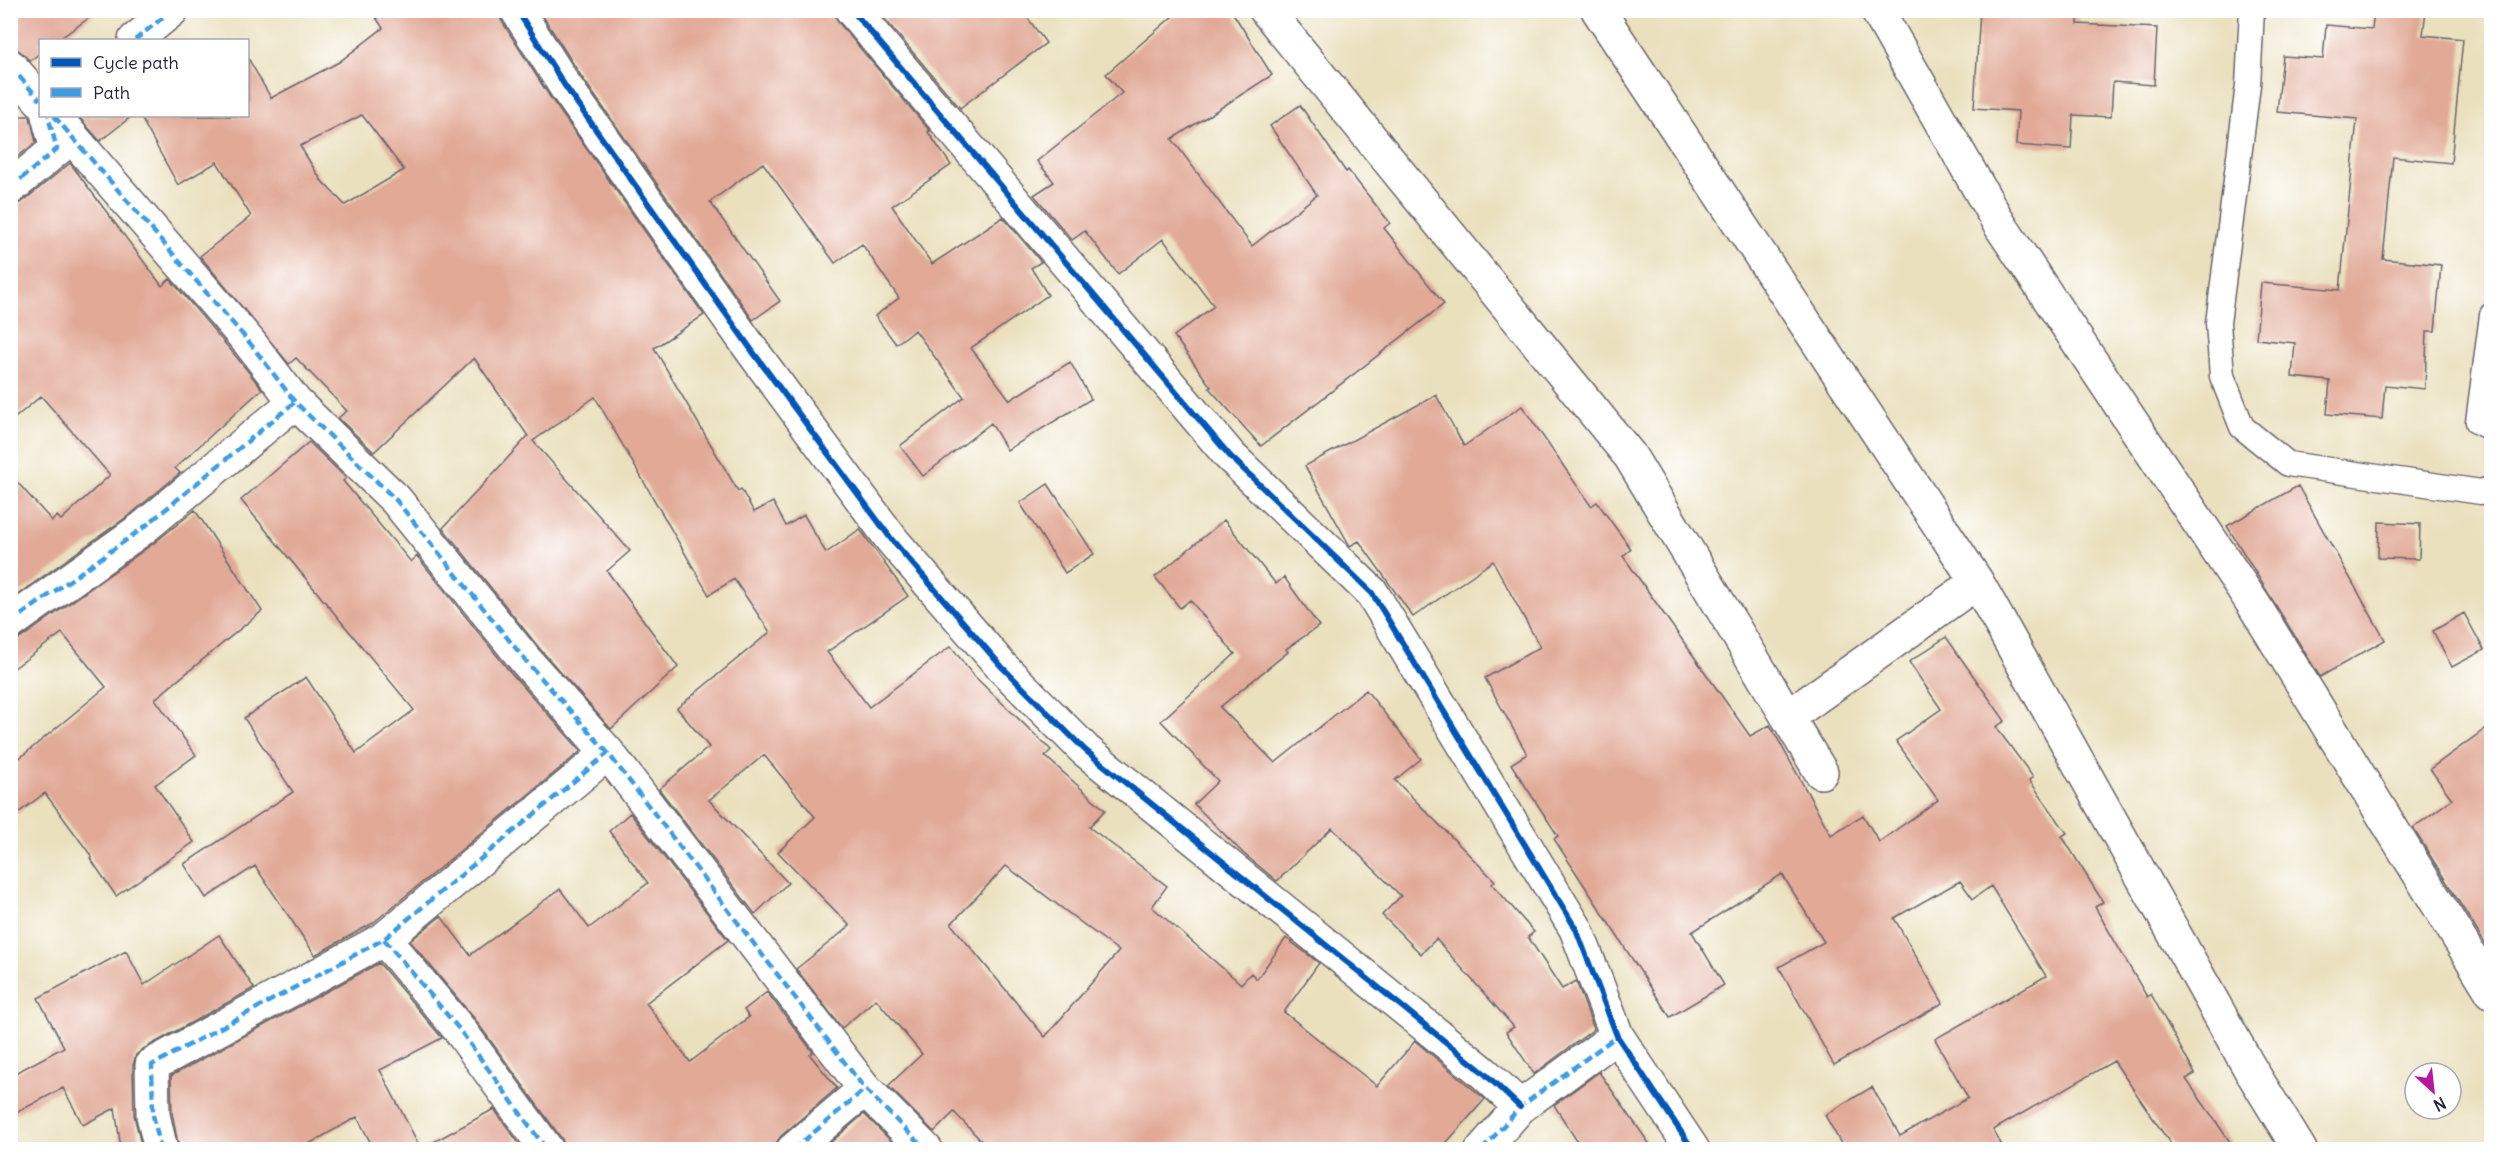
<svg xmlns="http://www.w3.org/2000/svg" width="2502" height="1160" viewBox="0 0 2502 1160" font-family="Delius,sans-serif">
	<rect width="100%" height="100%" fill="#fff"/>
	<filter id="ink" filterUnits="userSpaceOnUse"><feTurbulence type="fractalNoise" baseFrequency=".0167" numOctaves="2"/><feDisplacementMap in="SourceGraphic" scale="12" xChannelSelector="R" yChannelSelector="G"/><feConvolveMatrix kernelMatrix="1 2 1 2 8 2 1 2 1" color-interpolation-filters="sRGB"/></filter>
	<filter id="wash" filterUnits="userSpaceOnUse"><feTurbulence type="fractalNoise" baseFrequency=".008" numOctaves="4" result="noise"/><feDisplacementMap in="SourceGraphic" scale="24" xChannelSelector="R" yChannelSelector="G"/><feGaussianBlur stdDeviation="1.35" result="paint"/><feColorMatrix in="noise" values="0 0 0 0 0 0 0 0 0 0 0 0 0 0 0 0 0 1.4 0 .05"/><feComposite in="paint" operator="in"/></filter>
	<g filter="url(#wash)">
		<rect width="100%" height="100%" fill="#eae0be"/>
		<g id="blocks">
			<path fill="#e1a996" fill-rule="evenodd" d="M10,10H100L58,40H40V53L30,61L16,48H10Z
				M371,10H498L501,20L550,97L704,315L654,348L738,491L741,489L754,512L773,502L786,526L804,515L826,553L860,529L908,596L827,652L869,707L951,646L972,674L1051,750L1045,756L1105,810L1089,827L1167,886L1152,907L1241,984L1251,973L1257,979L1286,938L1319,963L1284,1012L1377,1086L1415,1041L1485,1099L1441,1149H989L954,1112L934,1132L888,1086L922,1054L876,999L842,1028L796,969L850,926L778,852L815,817L764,755L709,800L788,883L755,914L659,789L709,747L677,708L770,632L734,579L709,595L595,397L533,441L630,551L607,571L678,667L611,729L540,649L443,528L528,436L474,358L374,452L338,418L347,411L296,358L289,364L200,256L251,216L217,162L178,185L140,116H248V58L271,98L339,62L383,28ZM362,115L404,170L345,205L321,180L300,146ZM1006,866L1119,951L1045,1037L951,924Z
				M539,10H834L838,22L930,131L928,132L951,165L892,206L932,264L1003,217L1041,262L1031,268L1048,295L971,348L1010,400L1070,362L1091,399L1007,450L991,423L923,476L900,446L964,397L915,330L896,344L875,316L899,298L862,244L835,263L763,163L710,202L780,301L753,320L581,76Z
				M877,10H1022L1046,43L960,108Z
				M1180,10H1231L1272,75L1172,139L1252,246L1317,195L1270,126L1300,105L1346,172L1348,170L1390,223L1384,228L1444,304L1261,446L1209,388L1211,387L1174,336L1214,306L1163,239L1118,274L1085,231L1072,240L1034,195L1054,182L1037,161L1122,93L1106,74Z
				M1980,10H2079L2078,24L2157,28L2154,85L2113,82L2111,117L2073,115L2071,149L2016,145L2018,111L1974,108Z
				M2374,10H2426L2423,35L2463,39L2451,163L2393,157L2383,259L2441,265L2435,331H2427L2425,389L2385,385L2382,419L2327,414L2330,381L2292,377L2295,343L2256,339L2261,283L2340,290L2357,119L2277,112L2283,56L2323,59L2326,25L2372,29Z
				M10,116H30L36,142L10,163Z
				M78,116H132L100,141Z
				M70,163L162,286L170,279L234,354L262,389L175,468L180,473L132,513L10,600V474L52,521L57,516L61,520L110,475L41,396L10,422V206L22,202Z
				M1436,395L1464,446L1522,406L1591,506L1597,502L1631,549L1623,556L1750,736L1770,725L1831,835L1863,815L1879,842L1938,800L1896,741L1941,709L1909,662L1946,637L2005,721L1996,727L2033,777L2029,780L2067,833L2062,836L2103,902L2095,907L2147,997L2151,994L2195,1074L2186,1079L2235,1149H2174L2114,1061L1993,1130L2004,1149H1844L1825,1115L1872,1087L1900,1136L1968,1098L1935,1039L2046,976L1991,886L1973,899L1960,881L1894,918L1943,1003L1834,1065L1779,967L1824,942L1782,874L1692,932L1724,985L1670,1017L1554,839L1558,836L1511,764L1527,754L1485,678L1540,647L1493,561L1413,617L1359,541L1350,546L1305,466Z
				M309,442L346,478L343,481L411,562L417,556L511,673L581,751L373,923L315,955L255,866L206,898L184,864L293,792L244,718L306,677L356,753L414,710L241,500Z
				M1048,484L1094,554L1065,573L1020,503Z
				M2298,486L2385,640L2320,677L2227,526Z
				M195,510L262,611L155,699L196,755L155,785L194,842L116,896L90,858L92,857L45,793L10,819V766L106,687L62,633L10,671V642L21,638L154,543Z
				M1224,520L1276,584L1284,577L1319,626L1286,649L1288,652L1220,707L1275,763L1366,690L1421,759L1395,780L1495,881L1492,884L1534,932L1528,937L1562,989L1576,981L1594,1029L1534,1074L1506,1032L1514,1027L1436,939L1421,954L1382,915L1401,896L1332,828L1277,881L1244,854L1194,804L1218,781L1161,721L1235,654L1190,600L1180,608L1155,577Z
				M2379,522L2420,524L2419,559L2378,558Z
				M2464,613L2484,650L2452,667L2433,631Z
				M2492,724V955L2413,828L2452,799L2430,769Z
				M630,813L728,940L646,1003L690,1062L749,1017L744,1010L767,992L813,1052L810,1055L837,1088L781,1136L776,1143L775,1149H565L562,1139L474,1018L410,941L441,916L470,955L560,889L589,928L648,883L609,831Z
				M219,935L254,988L143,1049L136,1055L133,1065L134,1115L142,1149H121L115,1108L83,1125L63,1088L10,1116V1076L64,1047L38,998L126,951L144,985Z
				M379,963L442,1038L380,1070L421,1149L494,1109L523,1149H374L357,1117L300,1149H179L172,1113L171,1076Z
				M1599,1072L1653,1149H1582L1554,1105Z
				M864,1114L899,1149H823Z"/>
		</g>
	</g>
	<g filter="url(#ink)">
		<use href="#blocks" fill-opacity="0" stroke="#686469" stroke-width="1.5"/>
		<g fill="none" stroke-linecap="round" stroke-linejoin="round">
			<defs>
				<path id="service" d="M2252,10L2248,85L2218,323L2222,376L2242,427L2288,464L2481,492L2492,488
					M2492,315L2478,422L2492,429"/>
				<path id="minor" d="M517,10L565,86L753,352L892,540L1002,667L1085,750L1484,1073L1520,1107
					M852,10L1230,456L1372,593L1576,929L1617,1036L1693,1150
					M1266,10L1630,456L1821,772
					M1598,10L1977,582L2249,1067L2300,1150
					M1877,10L2000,225L2254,605L2492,992
					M135,40L172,10
					M10,66L40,100
					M54,116L249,342L295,402L396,500L526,661L608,753L865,1089L926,1150
					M10,188L57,149L48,116
					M10,623L143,528L295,402
					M1788,717L1977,582
					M384,939L459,1029L547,1150
					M161,1150L153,1115L152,1065L384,939L608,753
					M793,1150L865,1089
					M1482,1150L1520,1107L1617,1036"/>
			</defs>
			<use href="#service" stroke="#686469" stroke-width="27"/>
			<use href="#minor" stroke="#686469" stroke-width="36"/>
			<use href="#service" stroke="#fff" stroke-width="24"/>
			<use href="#minor" stroke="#fff" stroke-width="33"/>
			<path stroke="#3c9ce2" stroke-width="4.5" stroke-dasharray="9 4.5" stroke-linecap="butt" d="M135,40L172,10
				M10,66L40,100
				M54,116L249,342L295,402L396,500L526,661L608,753L865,1089L926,1150
				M10,188L57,149L48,116
				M10,623L143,528L295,402
				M384,939L459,1029L547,1150
				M161,1150L153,1115L152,1065L384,939L608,753
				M793,1150L865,1089
				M1482,1150L1520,1107L1617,1036"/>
			<defs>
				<path id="cycleway" d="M517,10L565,86L753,352L892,540L1002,667L1085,750L1484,1073L1520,1107
					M852,10L1230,456L1372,593L1576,929L1617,1036L1693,1150"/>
			</defs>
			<use href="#cycleway" stroke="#fff" stroke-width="10"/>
			<use href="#cycleway" stroke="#0057b8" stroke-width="6"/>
		</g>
	</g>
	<rect width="2502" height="1160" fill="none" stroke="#fff" stroke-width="36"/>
	<rect x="39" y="39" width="210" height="78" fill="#ffffff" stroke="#a7a7b1" stroke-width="1.5"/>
	<rect x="51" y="58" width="30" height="9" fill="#0057b8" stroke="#a7a7b1" stroke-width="1.5"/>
	<text x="93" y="69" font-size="18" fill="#22223b">Cycle path</text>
	<rect x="51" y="88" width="30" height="9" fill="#3c9ce2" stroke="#a7a7b1" stroke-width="1.5"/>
	<text x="93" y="99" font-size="18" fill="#22223b">Path</text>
	<g transform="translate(2433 1091) rotate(153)"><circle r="28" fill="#ffffff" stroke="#a7a7b1" stroke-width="1.5"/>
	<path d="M0-4.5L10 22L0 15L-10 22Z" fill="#b5179e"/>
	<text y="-9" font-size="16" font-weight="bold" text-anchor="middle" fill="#22223b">N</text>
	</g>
</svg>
